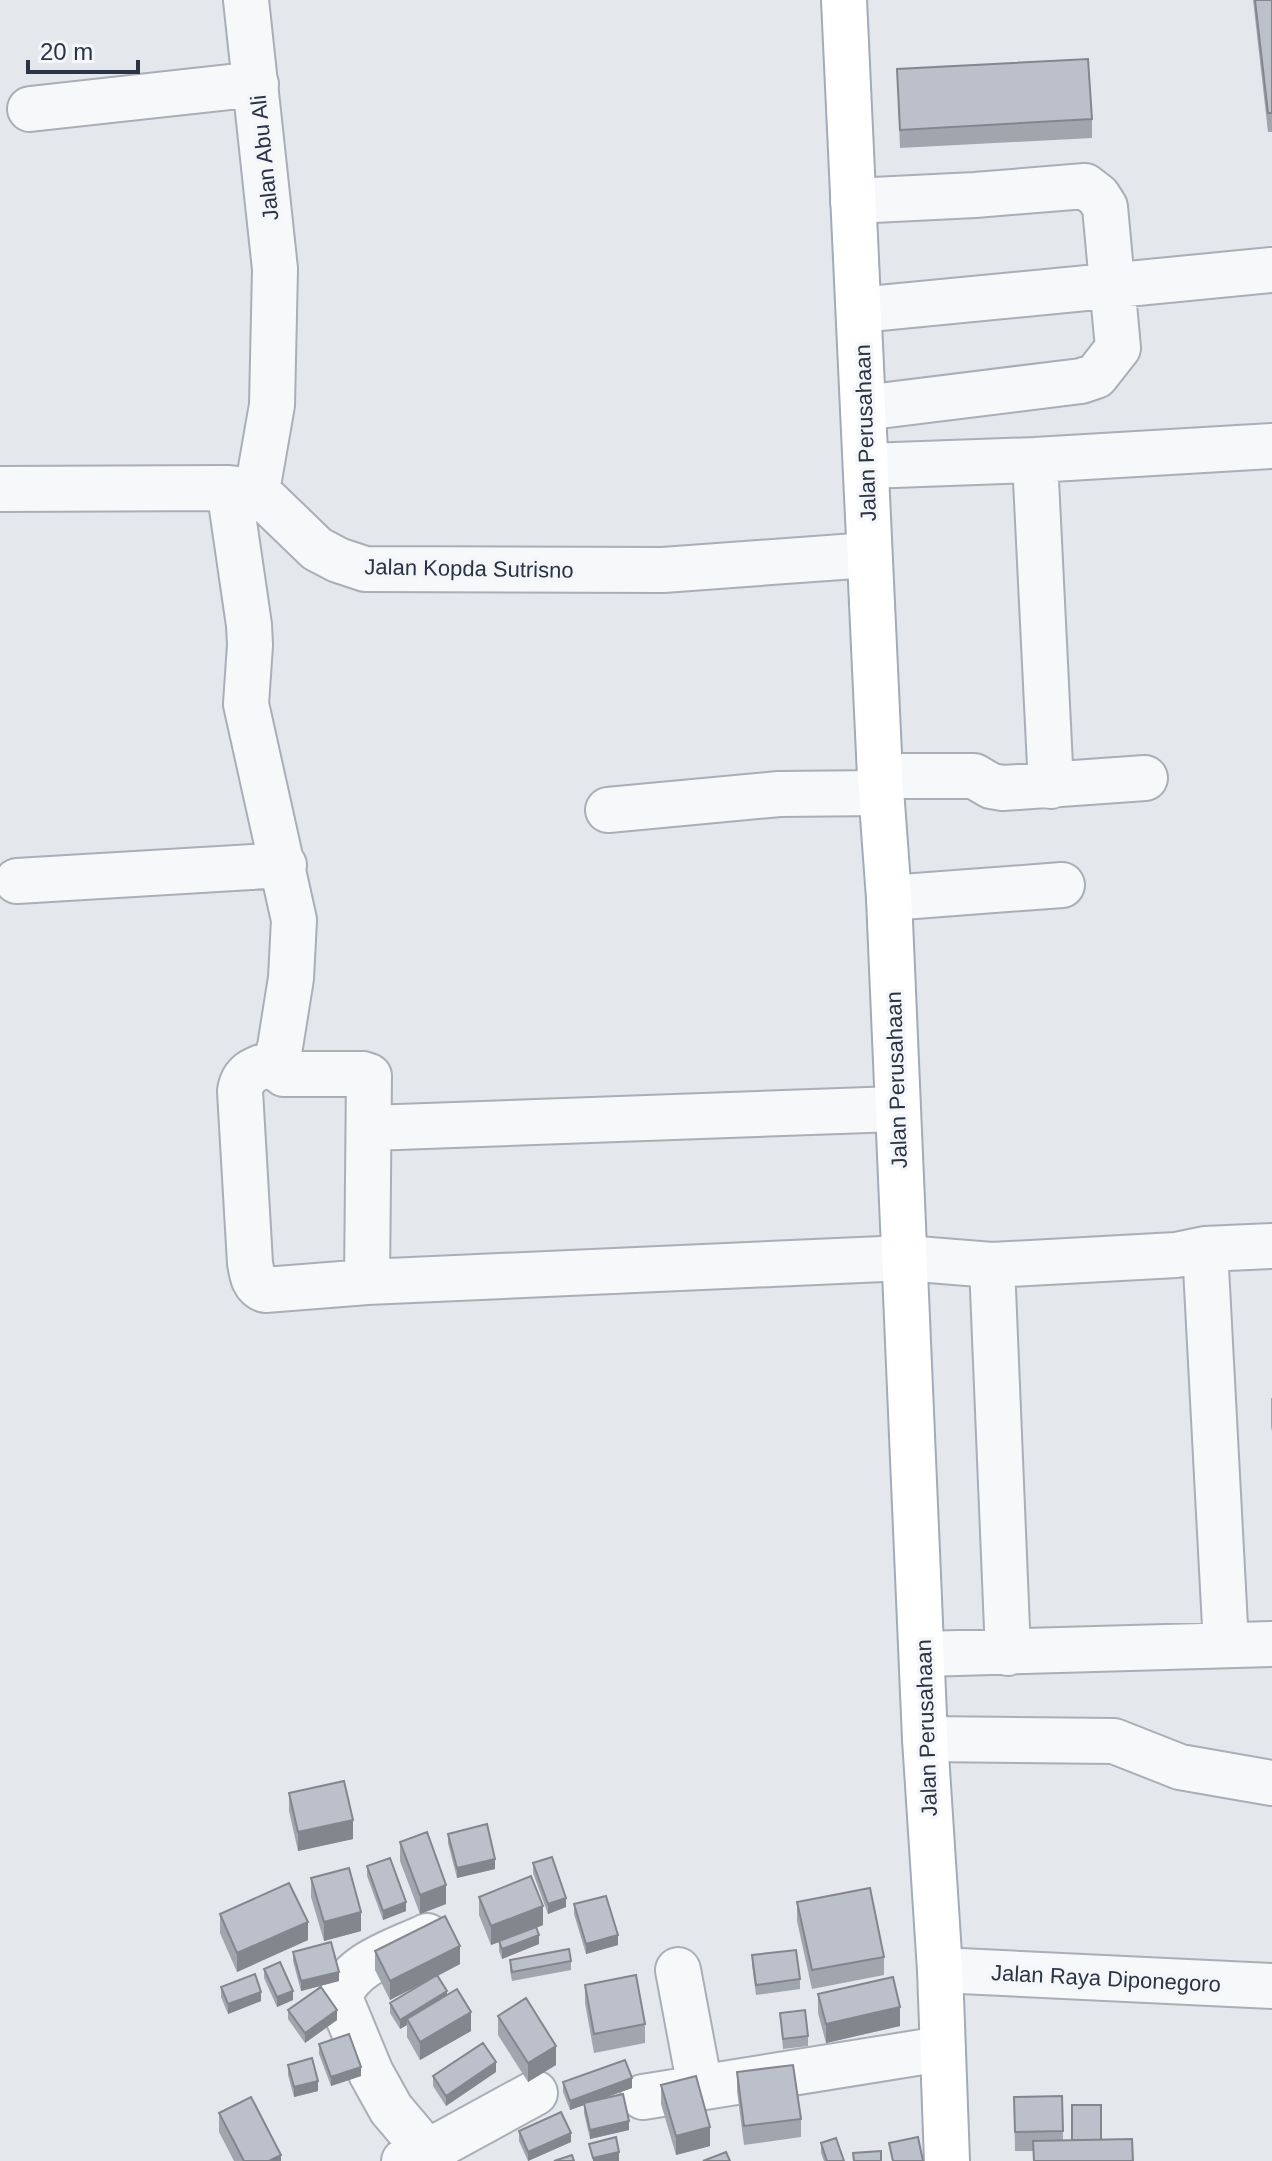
<svg xmlns="http://www.w3.org/2000/svg" width="1272" height="2161" viewBox="0 0 1272 2161" font-family="Helvetica,sans-serif">
	<rect width="100%" height="100%" fill="#e4e7ec"/>
	<g fill="none" stroke-linecap="round" stroke-linejoin="round">
		<defs>
			<path id="minor" d="M246,0L275,269L272,405L257,491
				M30,109L256,84
				M853,201L975,195L1085,186L1098,196L1105,207L1118,348L1096,376L1081,381L863,408
				M859,310L1272,270
				M1035,460L1051,786
				M867,466L1035,460L1272,446
				M229,488L249,625L250,645L246,704L294,920L291,978L280,1047L275,1062L277,1068L284,1074H363L369,1076L367,1282
				M0,489L229,488L257,491L317,549L338,560L365,569L663,570L869,555
				M880,776H974L991,786L1003,788L1145,778
				M608,810L779,794L881,793
				M17,881L284,865
				M889,898L1062,885
				M275,1062C258,1068 243,1071 240,1091L250,1263C252,1274 253,1286 265,1290L367,1282L905,1258L992,1265L1176,1255L1205,1249L1272,1246
				M370,1128L896,1109
				M1205,1249L1226,1645
				M992,1265L1008,1653
				M923,1654L1272,1644
				M925,1739L1114,1741L1180,1767L1272,1783
				M427,1936C398,1950 348,1964 340,1998L371,2073L391,2109L435,2161
				M678,1970L700,2087
				M940,1970L1272,1986
				M643,2097L941,2049
				M404,2161L427,2152L535,2093"/>
			<path id="major" d="M844,0L880,776L889,898L925,1739L940,1970L947,2161"/>
		</defs>
		<use href="#minor" stroke="#a9aeb7" stroke-width="48"/>
		<use href="#major" stroke="#a3abb8" stroke-width="48"/>
		<use href="#minor" stroke="#f7f8fa" stroke-width="44"/>
		<use href="#major" stroke="#fff" stroke-width="44"/>
	</g>
	<path fill="#a1a5ae" d="M1253,0H1272V132H1268Z
		M897,69L1092,119V138L900,148Z
		M1271,1398H1272V1432L1271,1426Z
		M289,1793L353,1839L298,1851L289,1811Z
		M448,1834L495,1869L457,1878L448,1843Z
		M400,1842L446,1904L420,1914L400,1861Z
		M533,1863L566,1907L548,1914L533,1873Z
		M367,1866L406,1911L383,1920L367,1876Z
		M311,1878L361,1931L324,1941L311,1897Z
		M479,1897L543,1925L536,1928L539,1944L502,1959L499,1951V1942L491,1945L479,1915Z
		M797,1902L884,1957V1975L812,1989L797,1921Z
		M574,1904L618,1945L586,1954L574,1914Z
		M220,1914L308,1940L237,1972L220,1933Z
		M375,1951L460,1964L438,1976L447,1995L471,2031L420,2060L407,2037V2025L400,2029L390,2013V2003L423,1983L390,2000L375,1970Z
		M293,1952L339,1981L301,1991L293,1961Z
		M752,1955L800,1979V1989L756,1995L752,1965Z
		M510,1960L571,1961V1970L512,1981L510,1970Z
		M264,1969L293,2000L277,2007L264,1978Z
		M585,1985L645,2024V2043L594,2053L585,2003Z
		M221,1987L261,2001L228,2014L221,1997Z
		M818,1994L900,2026L826,2043L818,2013Z
		M288,2010L337,2020L305,2043L288,2019Z
		M780,2013L808,2036V2046L783,2049Z
		M498,2016L556,2065L528,2082L498,2035Z
		M319,2044L361,2076L331,2086L319,2054Z
		M288,2065L318,2091L294,2097L288,2075Z
		M496,2072L446,2106L433,2086V2076Z
		M737,2072L801,2119V2137L744,2145L737,2091Z
		M563,2082L632,2088L602,2099L629,2130L590,2139L584,2113V2105L570,2110L563,2092Z
		M661,2085L710,2146L676,2155L661,2104Z
		M1062,2096L1063,2140H1101L1033,2151H1015L1014,2097Z
		M219,2113L281,2161H234L219,2132Z
		M519,2131L571,2142L528,2161L519,2141Z
		M821,2143L844,2161H824L821,2153Z"/>
	<path fill="#83868d" d="M353,1820V1839L298,1851V1832Z
		M495,1859V1869L457,1878V1868Z
		M446,1885V1904L420,1914V1895Z
		M566,1898V1907L548,1914V1904Z
		M406,1902V1911L383,1920V1911Z
		M543,1906V1925L491,1945V1926Z
		M361,1912V1931L324,1941V1922Z
		M308,1922V1940L237,1972V1953Z
		M539,1935V1944L502,1959V1949Z
		M618,1935V1945L586,1954V1944Z
		M460,1946V1964L390,2000V1981Z
		M339,1972V1981L301,1991V1981Z
		M293,1991V2000L277,2007V1997Z
		M447,1991V2001L407,2019V2025L400,2029V2020Z
		M261,1992V2001L228,2014V2004Z
		M900,2007V2026L826,2043V2024Z
		M337,2010V2020L305,2043V2033Z
		M471,2012V2031L420,2060V2042Z
		M556,2046V2065L528,2082V2063Z
		M496,2062V2072L446,2106V2096Z
		M361,2067V2076L331,2086V2077Z
		M632,2078V2088L570,2110V2101Z
		M318,2081V2091L294,2097V2087Z
		M629,2121V2130L590,2139V2130Z
		M710,2127V2146L676,2155V2136Z
		M571,2133V2142L528,2161V2152Z
		M619,2152V2161H593V2158Z
		M281,2155V2161H269Z"/>
	<path fill="#bbc0ca" stroke="#83868d" stroke-width="2" d="M1255,0H1272V113H1268Z
		M1088,59L1092,119L900,130L897,69Z
		M344,1781L353,1820L298,1832L289,1793Z
		M487,1824L495,1859L457,1868L448,1834Z
		M427,1832L446,1885L420,1895L400,1842Z
		M552,1857L566,1898L548,1904L533,1863Z
		M390,1858L406,1902L383,1911L367,1866Z
		M349,1868L361,1912L324,1922L311,1878Z
		M531,1876L543,1906L491,1926L479,1897Z
		M289,1883L308,1922L237,1953L220,1914Z
		M870,1888L884,1957L812,1970L797,1902Z
		M606,1896L618,1935L586,1944L574,1904Z
		M445,1916L460,1946L390,1981L375,1951Z
		M536,1927L539,1935L502,1949L499,1941Z
		M331,1942L339,1972L301,1981L293,1952Z
		M569,1949L571,1961L512,1972L510,1960Z
		M796,1950L800,1979L756,1985L752,1955Z
		M280,1962L293,1991L277,1997L264,1969Z
		M255,1974L261,1992L228,2004L221,1987Z
		M437,1975L447,1991L400,2020L390,2003Z
		M636,1975L645,2024L594,2034L585,1985Z
		M893,1977L900,2007L826,2024L818,1994Z
		M321,1987L337,2010L305,2033L288,2010Z
		M457,1989L471,2012L420,2042L407,2019Z
		M526,1998L556,2046L528,2063L498,2016Z
		M805,2010L808,2036L783,2039L780,2013Z
		M349,2034L361,2067L331,2077L319,2044Z
		M483,2043L496,2062L446,2096L433,2076Z
		M312,2058L318,2081L294,2087L288,2065Z
		M625,2060L632,2078L570,2101L563,2082Z
		M793,2065L801,2119L744,2126L737,2072Z
		M696,2076L710,2127L676,2136L661,2085Z
		M623,2094L629,2121L590,2130L584,2103Z
		M1062,2096L1063,2131L1015,2132L1014,2097Z
		M251,2097L281,2155L269,2161H244L219,2113Z
		M1072,2105H1101V2140H1072Z
		M561,2112L571,2133L528,2152L519,2131Z
		M616,2137L619,2152L593,2158L589,2144Z
		M918,2137L923,2161H893L889,2143Z
		M836,2138L844,2161H827L821,2143Z
		M1132,2139L1133,2161H1034L1033,2141Z
		M881,2151V2161H854L853,2153Z
		M726,2152L730,2161H703Z
		M572,2155L574,2161H554Z"/>
	<g text-anchor="middle" stroke-width="7" stroke-linejoin="round" paint-order="stroke">
		<g font-size="22" fill="#2b3445" stroke="#f4f6f9">
			<text transform="translate(264 158) rotate(-96)" y="8">Jalan Abu Ali</text>
			<text transform="translate(865 433) rotate(-92)" y="8">Jalan Perusahaan</text>
			<text transform="translate(469 568) rotate(1)" y="8">Jalan Kopda Sutrisno</text>
			<text transform="translate(896 1080) rotate(-92)" y="8">Jalan Perusahaan</text>
			<text transform="translate(926 1728) rotate(-92)" y="8">Jalan Perusahaan</text>
			<text transform="translate(1106 1978) rotate(3)" y="8">Jalan Raya Diponegoro</text>
		</g>
	</g>
	<path d="M28 60v12h110v-12" fill="none" stroke="#2b3445" stroke-width="4"/>
	<text x="40" y="60" font-size="24" fill="#2b3445" stroke="#f4f6f9" stroke-width="6" paint-order="stroke">20 m</text>
</svg>
